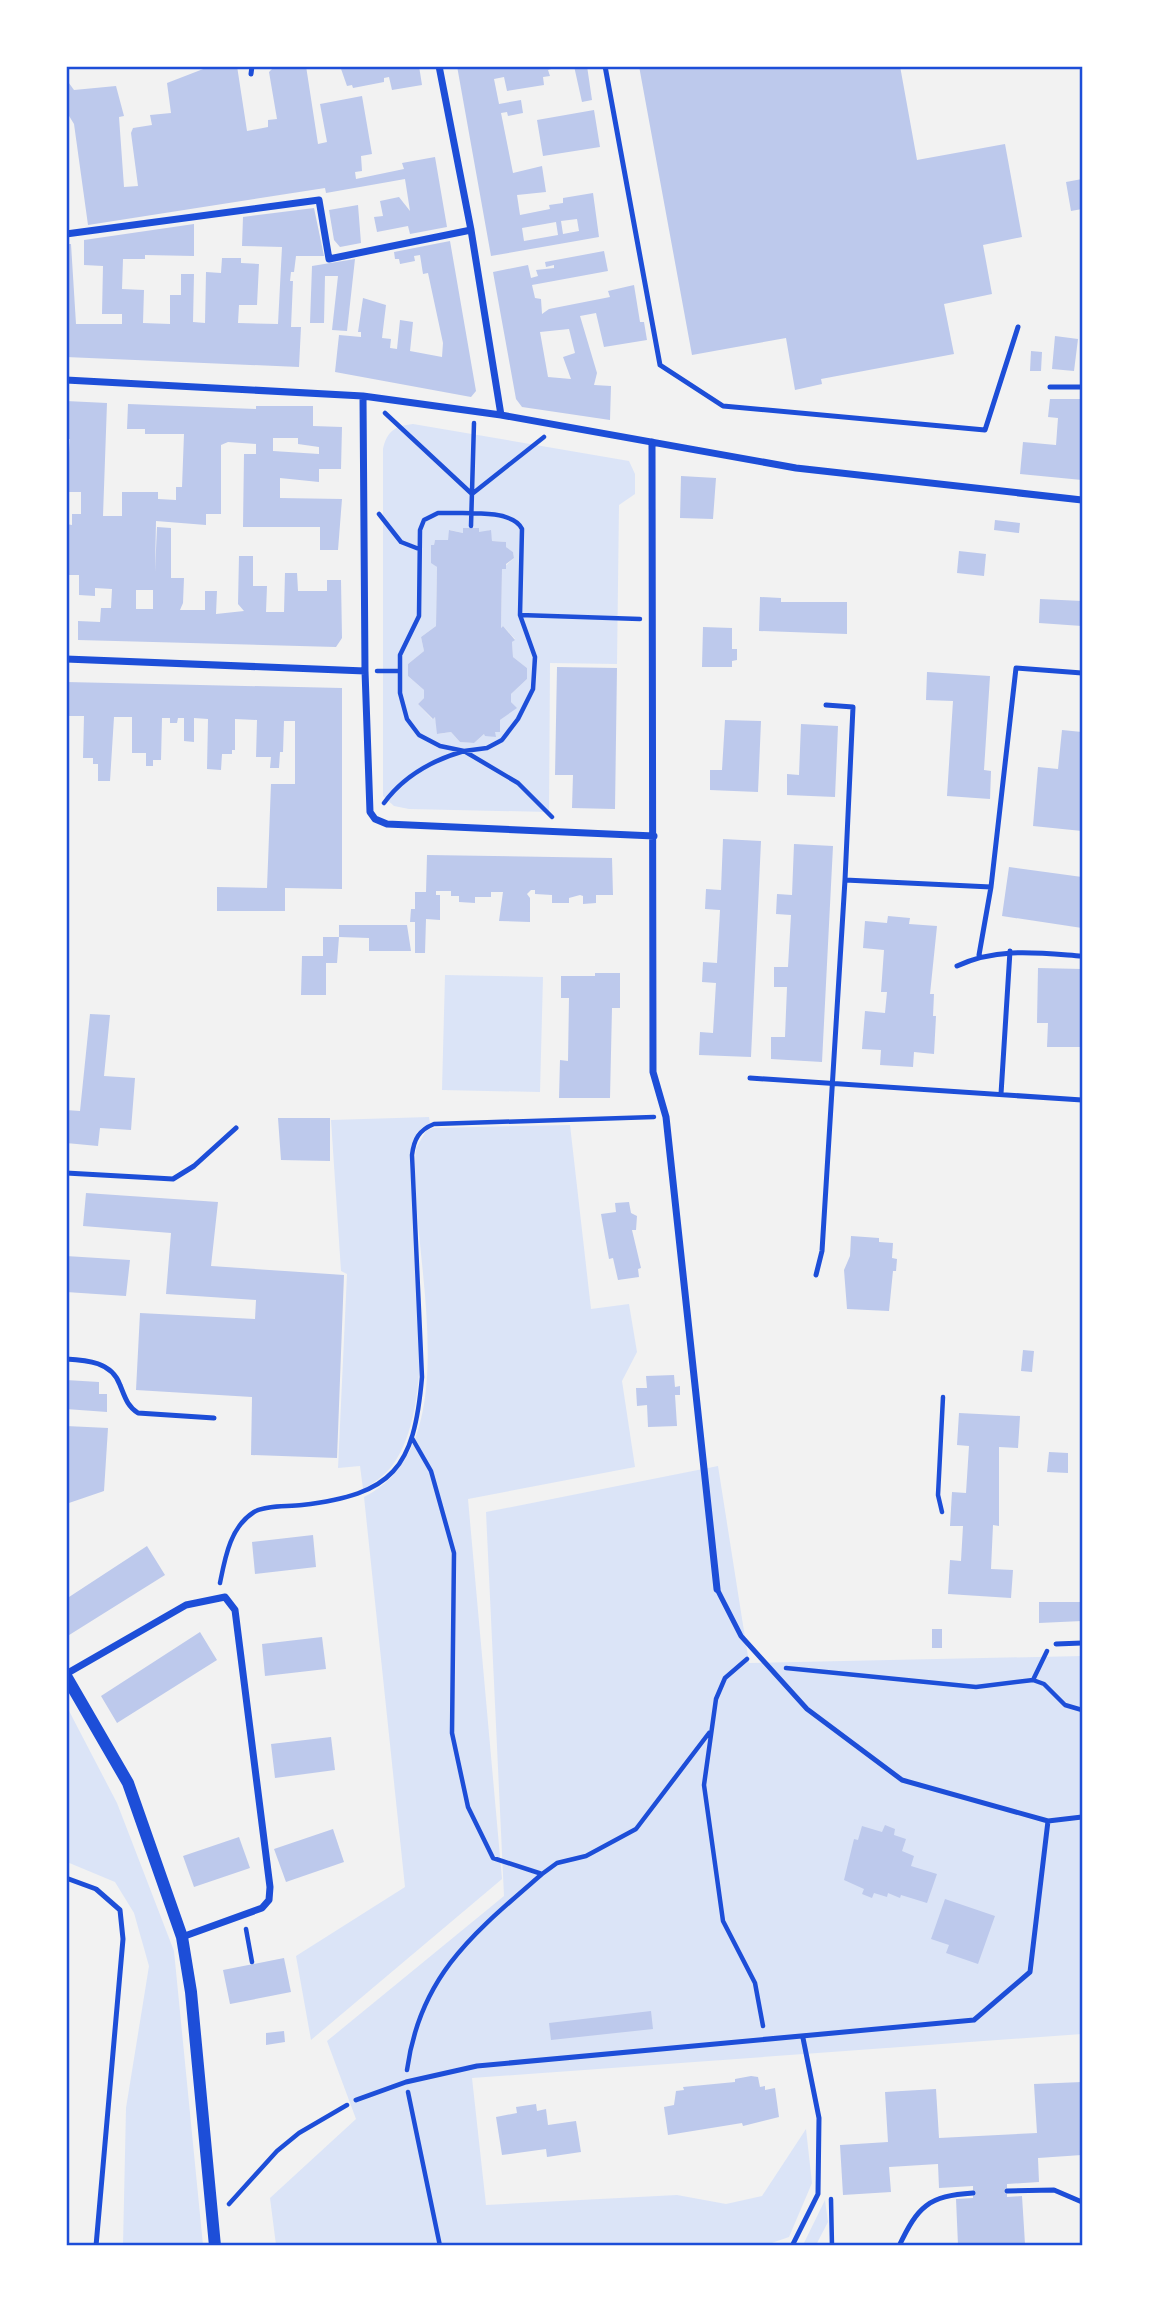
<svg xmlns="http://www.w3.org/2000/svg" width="1149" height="2312" viewBox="0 0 1149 2312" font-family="'Fira Sans',sans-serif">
	<rect width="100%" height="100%" fill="#f2f2f2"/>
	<path fill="#dbe4f7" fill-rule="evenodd" d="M413,424L629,461L635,474V494L619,505L617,664L550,663L549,812L409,809L394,806L383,796V449C387,431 395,426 413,424ZM463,528L479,534L490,530L492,541L506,542V547L513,552L514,558L502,569L501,628L503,626L515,639L512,642L513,657L527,668V679L511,694V702L516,708L500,720V731L495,732V737L484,734L474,743L460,742L451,732L438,734L435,717L432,719L418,704L424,698V690L408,676V664L424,651L421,637L436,626L437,567L431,562V545H434L435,540H448L450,530L463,533Z
		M445,975L543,977L540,1092L442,1090Z
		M429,1117L430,1123L417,1132L410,1152C411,1233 442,1399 392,1466C384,1476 374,1483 363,1489L360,1466L338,1468L347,1274L341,1271L331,1120Z
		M570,1125L591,1309L629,1304L637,1352L622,1381L635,1467L468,1499L502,1879L311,2040L296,1956L405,1887L364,1497C474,1442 406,1243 416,1148L426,1131L433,1128Z
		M718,1466L749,1663L1082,1656V2034L472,2078L486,2205L677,2195L726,2204L762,2196L806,2129L812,2183L789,2237L763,2246L276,2245L270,2198L356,2119L327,2041L504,1896L486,1512Z
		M67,1707L117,1803L174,1951L203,2245H123L126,2108L149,1966L134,1913L115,1882L67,1862Z
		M825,2200L828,2222L816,2245H803Z"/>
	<path fill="#bdc9ec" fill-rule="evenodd" d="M211,66H237L247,131L268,127V120L277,119L269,72L275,66H306L318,144L327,142L320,104L362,96L372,154L361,156L362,171L355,172L356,179L404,169L402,163L435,157L447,227L410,234L408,226L377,232L374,217L383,216L380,201L399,197L410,211L405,179L326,193L325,188L88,225L74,124L66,111V79L74,90L116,86L124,116L119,117L124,187L138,186L131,133L133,128L152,125L150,115L171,113L167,83Z
		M340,66H419L422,85L392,90L389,77L384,78V82L353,88L352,85L347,86Z
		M457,66H561L548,70L550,76L543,77L544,85L507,91L504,77L494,79L499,104L521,100L523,113L508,116L507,112L501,113L513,173L542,166L546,192L517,195L520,215L550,209L549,205L563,203V198L593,193L599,237L491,256ZM577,219L579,231L563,234L561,221ZM556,222L558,235L524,241L522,228Z
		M574,66H587L592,100L582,102Z
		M639,66H900L917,160L1005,144L1022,237L983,245L992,294L944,304L954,354L821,379L822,384L795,390L786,338L692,355Z
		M594,110L600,147L543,156L537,120Z
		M1082,179V209L1071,211L1066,182Z
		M358,205L361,243L340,247L334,240L329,210Z
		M314,208L324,256H296L294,272H291L290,281H293L291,327H301L299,367L66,357V244H71L76,324H122V314H102L103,266L84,265V240L194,224V256L145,255V259H123L122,289L144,290L143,323L170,324V295H181V274H194L193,322L205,323L206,272L221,273L222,258H241V263L259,264L257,305H239L238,323L278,324L282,247L242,246L243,217Z
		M450,241L476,391L471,397L335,372L339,335L361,337V332H358L363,298L386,305L382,338L391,339L390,348L397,349L400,320L413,322L410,351L442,357L443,343L428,273L423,274L420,255L414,256L415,261L400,264L399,259H395L394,252Z
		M604,251L608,271L532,285L535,298L541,299L542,314L549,309L610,297L608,291L634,285L640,322H644L647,340L604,347L596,313L580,316L597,373L594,385L611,386L610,420L522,407L516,399L493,272L528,265L531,278L538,276L536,270L554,268V265L546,267L545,262ZM569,329L575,353L563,357L571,379L548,377L540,332Z
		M355,259L347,331L332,330L338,276H325L324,323H310L312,266Z
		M1055,336L1078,339L1074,371L1052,369Z
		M1031,351L1042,352L1041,371H1030Z
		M1050,399H1082V480L1020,474L1023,442L1056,445L1058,418L1048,417Z
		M66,401L107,403L103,516H122V492H158V499L176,500V487H182L184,434H145V429H127L128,404L256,409V406H313V426L342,427L341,469H319V482L280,478V498L342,499L338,550H320V527H243L244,454H256V444L228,442L221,445V514H206V525L156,521L155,572L157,527L171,528V578H184L183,603L180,610H205V591H217L216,614L244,611L238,604L239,556H253V586H267L266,612H284L285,573H297L298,591H327V580H341L342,638L336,647L78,640V621L100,622L101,608H111L112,589L95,588V596L79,595V575H66V524L72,525V514H81V492H66L70,439H66ZM273,438H298V444L319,447V454L273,451ZM136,590H153V609H136Z
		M681,476L716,478L713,519L680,518Z
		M995,520L1020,523L1019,533L994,530Z
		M463,528H479V532L491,530L492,541L506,542V547L513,552L514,558L506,564V569H502L501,628L503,626L515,640L512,642L513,657L527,668V679L511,694V702L517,708L500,720V732H495L496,737L485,736L484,734L474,743L460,742L451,732L437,734L435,717L433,719L418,704L424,698V690L408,676V664L424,651L421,637L436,626L437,567L431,563V545H434L435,540H448L449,530L463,533Z
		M959,551L986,554L984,576L957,573Z
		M760,597L781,598V602H847V634L759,631Z
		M1040,599L1082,601V626L1039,623Z
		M703,627L732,628V649H737V660L732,661V667H702Z
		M557,667L617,668L615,809L572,808L573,775H555Z
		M927,672L990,676L984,770L991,771L990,799L947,796L953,701L926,700Z
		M66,682L342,688V889L285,888V911H217V887L267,888L271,784H295V721H284L283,752H280L279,768H270L271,757H256L257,720L235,719V750H232V754H222L221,770L207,769L208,719L194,718V742L184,741V718H178L177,723H170V718H162L161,760H153V766H146V753H132V717H114L110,781H98V764H93V758H83L84,716H66Z
		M725,720L761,721L758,792L710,790V770H722Z
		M801,724L838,726L835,797L787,795V774L799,775Z
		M1062,730L1082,732V831L1033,826L1038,767L1058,769Z
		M723,839L761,841L751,1057L699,1055L700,1032L713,1033L716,983L702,982L703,962L717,963L720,910L705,909L706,889L721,890Z
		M794,844L833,846L822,1062L771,1059V1037H785L787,987H774V967H788L791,915L776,914L777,894L792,895Z
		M427,855L612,858L613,895H596V903L583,904V896L580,895L569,898V903H552V895L535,894V890H531L527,894L530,898V922L499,921L503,892H491V897H475V903L459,902V896H451V891H436V895H440V920L426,919L425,953H415V922H410L411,909H415V892H426Z
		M1009,867L1082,877V928L1002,916Z
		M888,916L910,918L909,924L937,926L930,994H934L933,1016H936L934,1054L914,1052L913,1067L880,1065L881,1050L862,1049L865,1011L885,1013L887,992H881L884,950L863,948L865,921L887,923Z
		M339,925H407L411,951H369V938L339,937Z
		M323,937H339L337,963H326V995H301L302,956H323Z
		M1038,968L1082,969V1047H1047L1048,1023H1037Z
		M595,973H620V1008H612L610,1098H559L560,1060L568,1061L569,998H561V976H595Z
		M90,1014L110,1015L104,1076L135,1078L131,1130L100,1128L98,1146L66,1143V1110L80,1111Z
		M278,1118H330V1161L281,1160Z
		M86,1193L218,1202L211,1266L344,1275L337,1458L251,1455L252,1397L136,1390L140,1313L255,1319L256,1300L166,1294L171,1233L83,1226Z
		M629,1202L631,1213L637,1216L636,1230H632L641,1268L638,1269L639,1277L618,1280L613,1258L609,1259L601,1214L616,1212L615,1203Z
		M851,1236L879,1238V1242L893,1243L892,1258L897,1259L896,1271H893L889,1311L847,1309L844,1270L850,1256Z
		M66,1256L130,1260L126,1296L66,1292Z
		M1023,1350L1034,1351L1032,1372L1021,1371Z
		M674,1375L675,1387L680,1386V1395H675L677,1426L648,1427L647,1405L637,1406L636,1388H647L646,1376Z
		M66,1380L99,1382V1394H107V1412L66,1409Z
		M959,1413L1020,1416L1018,1448L999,1447V1526L993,1525L991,1569L1013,1570L1011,1598L948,1594L950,1560L961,1561L963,1526H950L952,1492L966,1493L969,1446L957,1445Z
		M66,1426L108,1428L104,1491L66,1504Z
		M1049,1452L1068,1453V1473L1047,1472Z
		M313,1535L316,1567L255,1574L252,1542Z
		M147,1546L165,1575L66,1637V1599Z
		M1039,1602H1082V1621L1039,1623Z
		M932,1629H942V1648H932Z
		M200,1632L217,1660L117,1723L101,1696Z
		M322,1637L326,1669L265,1676L262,1644Z
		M331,1737L335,1770L275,1778L271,1744Z
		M885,1825L895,1829L894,1835L906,1839L902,1851L914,1856L911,1866L937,1874L927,1903L901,1895L900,1898L888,1893L887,1897L874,1893L872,1898L862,1894L864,1889L844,1880L854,1839L858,1840L862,1826L882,1832Z
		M333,1829L344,1862L286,1882L274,1849Z
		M239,1837L250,1868L194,1887L183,1856Z
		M945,1899L995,1916L978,1964L946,1953L949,1945L931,1939Z
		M284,1958L291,1992L230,2004L223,1970Z
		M651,2011L653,2029L551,2040L549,2023Z
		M284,2031L285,2042L266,2045V2033Z
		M751,2076L758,2077L760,2087L765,2086V2090L775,2088L779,2117L743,2126L742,2123L668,2135L664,2107L674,2105L676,2091L684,2090L683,2087L735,2082V2079Z
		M1082,2082V2155L1038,2158L1039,2182L1007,2184V2197L1022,2196L1025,2244L958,2245L956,2199L973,2198V2186L939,2188L938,2164L889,2167L891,2192L843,2195L840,2145L888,2142L885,2092L936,2089L939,2138L1037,2133L1034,2084Z
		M536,2104L537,2111L546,2109L548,2125L576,2121L581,2152L547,2157L546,2149L502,2155L496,2117L517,2113L516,2107Z"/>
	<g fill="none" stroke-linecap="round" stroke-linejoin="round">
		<path stroke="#1d4ed8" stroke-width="4.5" d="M385,413L472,494L544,437
			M438,513C459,514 513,508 522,529L520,615L535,657L533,689L518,719L502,740L487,748L464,751L440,746L419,735L407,719L400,693V655L419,616L420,530L424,520Z
			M379,514L401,542L419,549
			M471,526L474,423
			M520,615L640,619
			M377,671H398
			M384,803C403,777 433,760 464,751L518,783L552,817
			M412,1438L431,1471L454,1553L452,1733L468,1807L493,1858L542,1874L557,1863L586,1856L636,1829L709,1733
			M942,1512L938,1495L943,1397
			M220,1583C225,1558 230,1527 254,1512C266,1505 288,1507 302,1505C393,1494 414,1469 422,1377L412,1155C414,1139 419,1130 434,1124L654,1117
			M747,1659L725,1678L716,1699L704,1785L723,1921L755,1983L763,2026
			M786,1668L976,1687L1033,1680L1047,1651
			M1033,1680L1044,1684L1065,1705L1082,1710
			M246,1929L252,1962
			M407,2070C420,1975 474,1933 542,1874
			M408,2092L440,2246
			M831,2199L832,2246
			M229,2204L277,2151L299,2133L347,2105"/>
		<path stroke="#1d4ed8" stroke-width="5" d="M605,66L660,365L723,406L985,430L1018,327
			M251,74L252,66
			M1050,387H1082
			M826,705L853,707L845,880
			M979,955L991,887L1016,668L1082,673
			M957,966C998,947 1039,953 1082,956
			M750,1078L1082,1100
			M1001,1094L1010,951
			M66,1173L173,1179L194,1166L236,1128
			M816,1275L822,1251L845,880L991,887
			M66,1359C87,1360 112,1362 120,1385C125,1397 127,1406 138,1413L214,1418
			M717,1589L741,1636L807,1709L902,1780L1048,1821L1082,1817
			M1056,1644L1082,1643
			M66,1878L96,1889L120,1910L123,1939L96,2246
			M356,2100L406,2082L477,2066L974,2020L1030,1972L1048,1821
			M1007,2191L1054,2190L1082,2202
			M792,2246L818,2194L819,2118L803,2038
			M899,2246C918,2206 928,2196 973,2193"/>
		<path stroke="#1d4ed8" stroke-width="7" d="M439,66L471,230L501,415
			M66,234L319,200L329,259L471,230
			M66,380L363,396L501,415L796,468L1082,500
			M363,396L365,671L370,812L375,819L387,824L654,836
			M652,442L653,1072L666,1117L717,1589
			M66,659L365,671
			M66,1674L186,1605L225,1597L235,1610L270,1887L269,1900L262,1908L182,1937"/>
		<path stroke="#1d4ed8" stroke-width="12" d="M66,1676L128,1783L182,1937L191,1992L215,2246"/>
	</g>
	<rect width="1149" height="2312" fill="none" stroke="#ffffff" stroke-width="136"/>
	<rect x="68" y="68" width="1013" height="2176" fill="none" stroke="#1d4ed8" stroke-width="2.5"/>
</svg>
